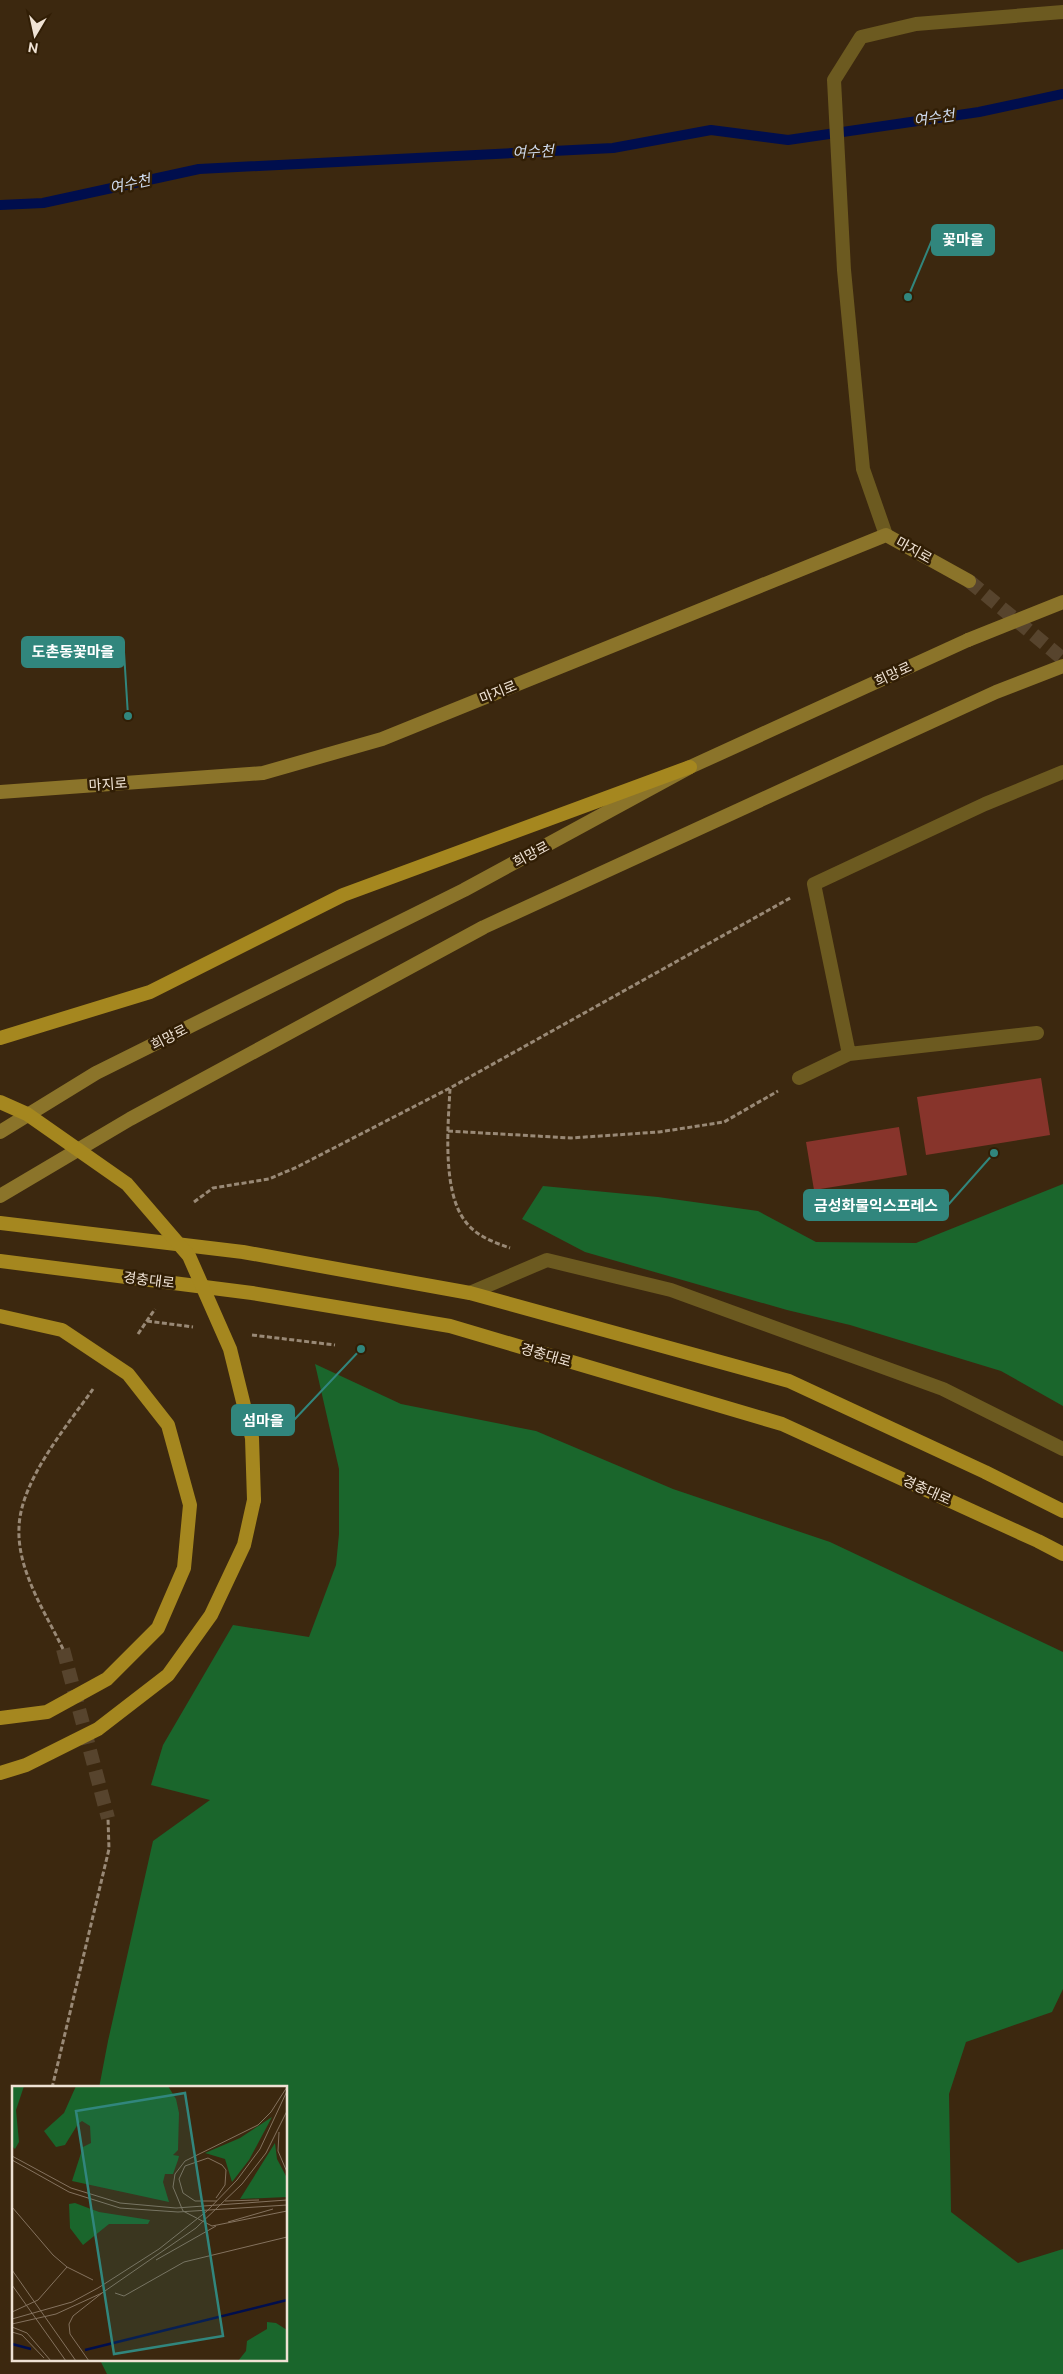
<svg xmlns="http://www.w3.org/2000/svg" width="1063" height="2374" viewBox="0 0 1063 2374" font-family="Ubuntu,'Noto Sans KR',sans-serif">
	<rect width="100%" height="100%" fill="#3c280f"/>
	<path fill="#1a662c" d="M1063,1184V1406L1001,1371L850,1325L787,1310L585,1252L522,1219L543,1186L658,1197L758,1211L816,1242L916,1243Z
		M315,1364L401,1404L536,1431L673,1489L830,1542L1063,1652V1989L1052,2012L966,2042L949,2094L951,2212L1018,2263L1063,2249V2374H107L100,2360H286V2088H99L108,2041L153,1841L210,1800L151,1785L163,1745L233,1625L309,1637L336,1565L339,1534V1469Z"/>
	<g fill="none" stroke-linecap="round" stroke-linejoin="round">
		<path stroke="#000e4d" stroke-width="10" d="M0,205L43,203L199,169L613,148L711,130L788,140L979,112L1063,94"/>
	</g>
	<path fill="#87342b" d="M1041,1078L1050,1135L926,1155L917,1097Z
		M899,1127L907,1175L814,1190L806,1142Z"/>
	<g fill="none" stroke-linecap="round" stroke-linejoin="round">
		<path stroke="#57442d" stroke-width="14" stroke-dasharray="14 7" stroke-linecap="butt" d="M969,581L1063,659"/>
		<path stroke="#57442d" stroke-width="14" stroke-dasharray="14 7" stroke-linecap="butt" d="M63,1649L108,1818"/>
		<path stroke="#998976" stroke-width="3" stroke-dasharray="5 2.5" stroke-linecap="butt" d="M450,1089C448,1125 442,1191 465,1221C476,1236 493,1242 510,1248
			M448,1131L571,1138L659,1132L724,1122L778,1091
			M194,1202L213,1188L269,1179L297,1167L450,1088L792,897
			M147,1321L193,1327
			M138,1334L155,1309
			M252,1335L335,1345
			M63,1649C45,1612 17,1570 19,1528C20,1481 67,1426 93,1389
			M52,2088L109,1849L108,1818"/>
		<path stroke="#6c5a20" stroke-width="14" d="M849,1054L1037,1033
			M799,1078L849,1054L814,884L985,804L1063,772
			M470,1293L547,1260L671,1290L943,1389L1063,1449"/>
		<path stroke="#6c5a20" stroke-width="14" d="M886,535L863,469L844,270L834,80L861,37L916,24L1063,12"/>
		<path stroke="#8b742a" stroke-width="14" d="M0,792L263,773L382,739L886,535L969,581
			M0,1132L96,1073L464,890L690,767L968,640
			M0,1196L130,1119L484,927L996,692L1063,666"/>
		<path stroke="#a5871f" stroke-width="14" d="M0,1038L150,992L343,895L690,767
			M0,1223L243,1252L470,1293L789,1381L985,1472L1063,1511
			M0,1261L252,1293L450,1326L782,1424L1038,1541L1063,1554
			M0,1316L62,1330L128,1374L168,1425L190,1505L184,1568L158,1628L107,1679L47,1712L0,1718
			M0,1773L26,1765L98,1729L168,1675L211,1615L244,1545L254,1500"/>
		<path stroke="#8b742a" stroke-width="14" d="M968,640L1063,602"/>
		<path stroke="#a5871f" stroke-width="14" d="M0,1102L27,1114L127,1184L189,1256L230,1349L252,1438L254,1500"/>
	</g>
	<g text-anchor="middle" stroke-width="5" stroke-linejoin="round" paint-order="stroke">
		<g font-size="14" fill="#efe2d4" stroke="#311e05">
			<text transform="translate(914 550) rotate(29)" y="5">마지로</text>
			<text transform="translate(893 674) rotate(-25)" y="5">희망로</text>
			<text transform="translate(498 692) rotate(-22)" y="5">마지로</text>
			<text transform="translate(108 784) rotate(-4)" y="5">마지로</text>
			<text transform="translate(531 854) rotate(-28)" y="5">희망로</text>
			<text transform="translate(169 1037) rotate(-27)" y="5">희망로</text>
			<text transform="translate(149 1280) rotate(7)" y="5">경충대로</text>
			<text transform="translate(546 1355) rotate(16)" y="5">경충대로</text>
			<text transform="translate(927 1490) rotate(24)" y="5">경충대로</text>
		</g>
		<g font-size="15" font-style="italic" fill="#cedaed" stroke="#311e05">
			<text transform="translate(934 118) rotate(-8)" y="5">여수천</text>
			<text transform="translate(533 152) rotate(-3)" y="5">여수천</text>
			<text transform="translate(130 184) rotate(-12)" y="5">여수천</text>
		</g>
	</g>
	<g transform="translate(12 2086)">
		<rect width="275" height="275" fill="#3c280f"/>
		<path d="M0,0H12L4,24L7,56L3,63L0,60ZM64,0H156L164,13L167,27L166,64L161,69L167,70L166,74L161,88H153L151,96L157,116L60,95L71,61L79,57L78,40L70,35L66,38L53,59L44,61L32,45L52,27ZM260,31L237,74L220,96L213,73L193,67L228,52ZM263,57L265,73L275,92V111L228,113ZM63,117L87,126L138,134L136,138H97L71,159L58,142L57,118ZM255,236L264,237L275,244V275H226L234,265L235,255L255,243Z" fill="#1a662c"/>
		<path fill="none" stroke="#000e4d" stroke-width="2.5" d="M0,258L19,263M73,264L275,214"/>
		<path fill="none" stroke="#84725e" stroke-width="1" d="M275,1L259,26L246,39L173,75L163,88L161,101L171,125L200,140L275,125M267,46L266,65L275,86M0,70L59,102L108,117L164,122L275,114M0,74L57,106L108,122L166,126L275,119M204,112L213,99L214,84L210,79L196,72L173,80L167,93L171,107L183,115H205M213,115L247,114M0,121L41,169L55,181L81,194M216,136L261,123M144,174L204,140M0,184L64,275M0,199L54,275M103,207L112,210L172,176L275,151M0,226L26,214L55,181M0,233L60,216L86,202L147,163L195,125L225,94L248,63L275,5M0,238L44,228L90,207L184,142L230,98L254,67L275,25M0,241L15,247L39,275M0,246L10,249L32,272M77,275L58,248L57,238L61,230L90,207"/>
		<path fill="#31867d" fill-opacity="0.15" stroke="#31867d" stroke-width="2.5" d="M173,7L211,250L102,268L64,25Z"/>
		<rect width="275" height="275" fill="none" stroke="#efe2d4" stroke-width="2.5"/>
	</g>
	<path fill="none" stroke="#31867d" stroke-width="2" d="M908 297L932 240M128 716L124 652M994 1153L948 1205M361 1349L294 1420"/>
	<g fill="#31867d" stroke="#311e05" stroke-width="2">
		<circle cx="908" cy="297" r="5"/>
		<circle cx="128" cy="716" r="5"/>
		<circle cx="994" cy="1153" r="5"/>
		<circle cx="361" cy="1349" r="5"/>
	</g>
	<g fill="#31867d" stroke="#31867d" stroke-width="2">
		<rect x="932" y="225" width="62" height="30" rx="5"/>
		<rect x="22" y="637" width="102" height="30" rx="5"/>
		<rect x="804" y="1190" width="144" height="30" rx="5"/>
		<rect x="232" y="1405" width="62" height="30" rx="5"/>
	</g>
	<g font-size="15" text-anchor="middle" font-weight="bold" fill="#fff">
		<text x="963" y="245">꽃마을</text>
		<text x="73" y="657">도촌동꽃마을</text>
		<text x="876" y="1211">금성화물익스프레스</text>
		<text x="263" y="1426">섬마을</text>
	</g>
	<g transform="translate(35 35) rotate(189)" stroke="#311e05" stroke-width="4" paint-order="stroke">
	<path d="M0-4L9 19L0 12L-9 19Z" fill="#efe2d4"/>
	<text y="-8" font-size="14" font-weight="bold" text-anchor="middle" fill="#efe2d4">N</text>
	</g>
</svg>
